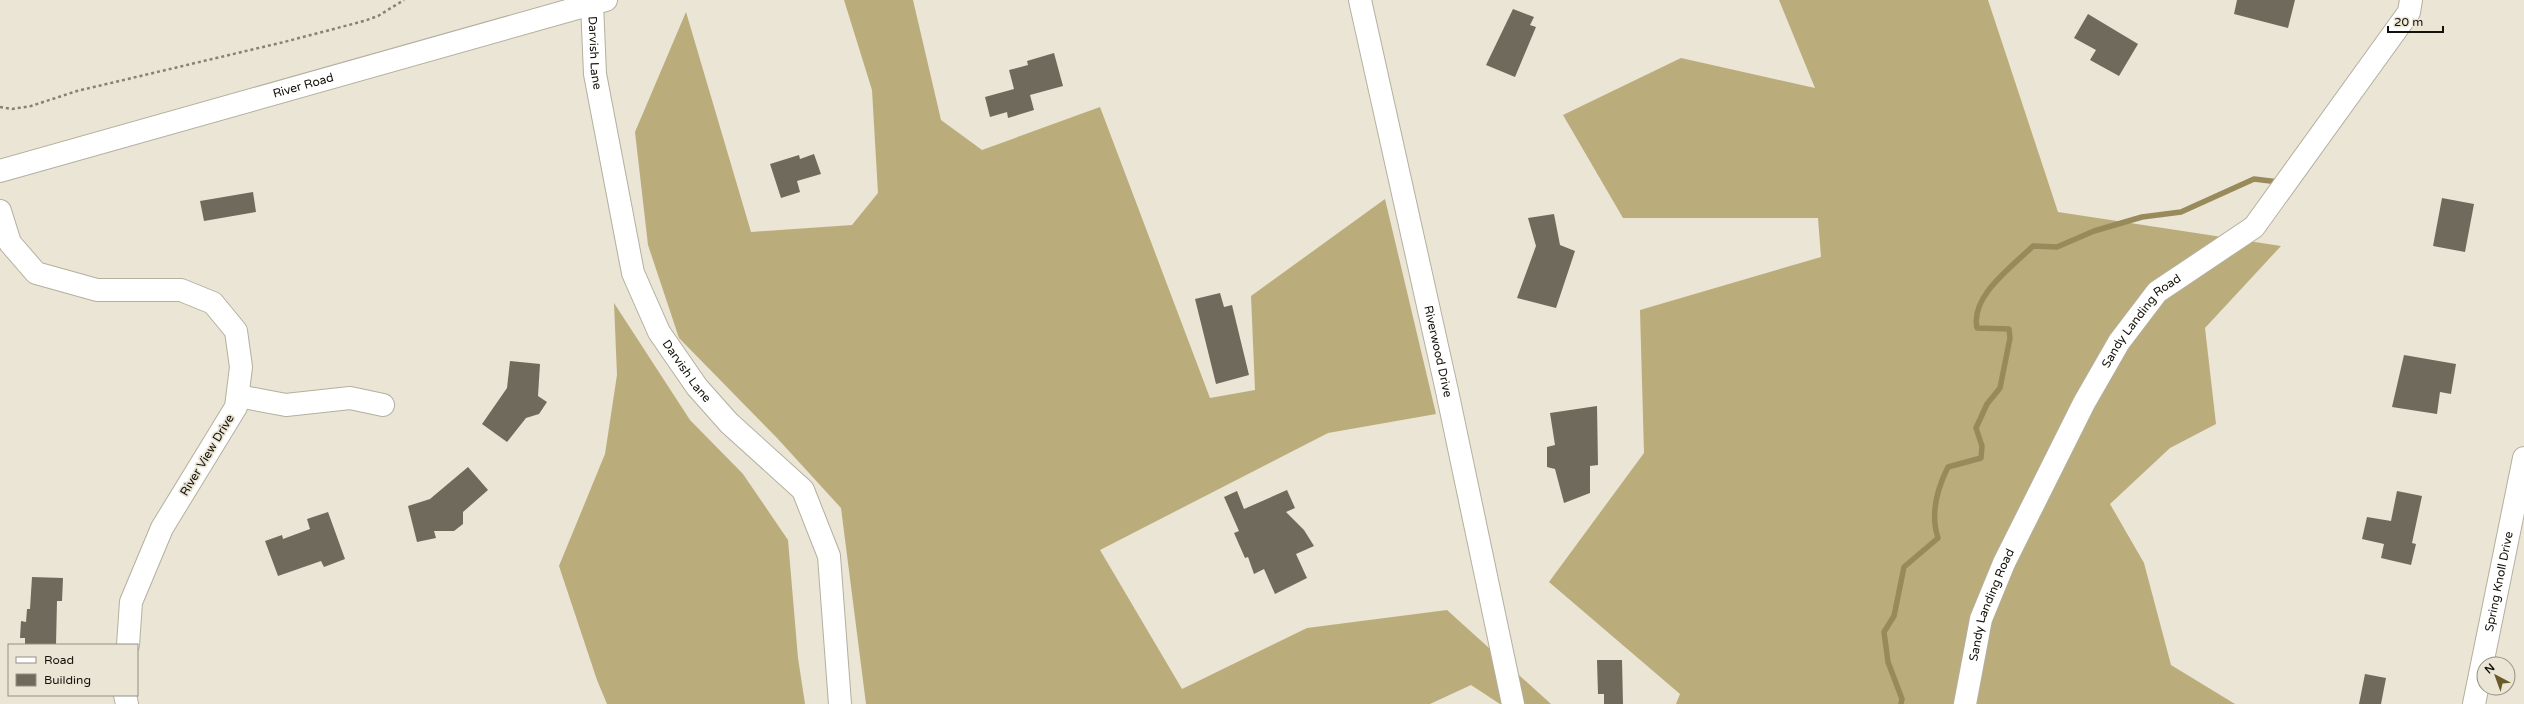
<svg xmlns="http://www.w3.org/2000/svg" width="2524" height="704" viewBox="0 0 2524 704" font-family="'Varela Round',sans-serif">
	<rect width="100%" height="100%" fill="#eae5d4"/>
	<path fill="#bbac7c" d="M844,0H913L941,120L982,150L1100,107L1210,398L1255,390L1251,296L1385,199L1436,414L1328,433L1100,550L1182,689L1307,628L1447,610L1551,704H1500L1471,685L1430,704H866L841,508L777,438L679,338L648,245L635,132L686,12L751,232L852,225L878,193L872,90Z
		M1779,0H1988L2058,212L2281,246L2205,328L2216,424L2170,448L2110,504L2144,563L2171,665L2235,704H1676L1680,694L1549,582L1644,453L1640,310L1821,257L1818,218H1623L1563,115L1681,58L1815,88Z
		M614,303L690,420L743,474L788,540L798,658L805,704H607L597,680L559,566L605,454L617,375Z"/>
	<g fill="none" stroke-linecap="round" stroke-linejoin="round">
		<path stroke="#988a5a" stroke-width="5.5" d="M1901,704L1902,699L1888,662L1884,632L1894,616L1904,567L1938,538C1930,514 1937,489 1948,467L1981,458L1982,446L1976,428L1987,404L2000,388L2010,338L2009,329L1977,328C1970,296 2013,266 2033,246L2057,247L2094,231L2142,217L2181,212L2254,179L2279,182"/>
	</g>
	<path fill="#6f6a5b" d="M2237,0H2295L2288,28L2234,14Z
		M1513,9L1534,17L1530,25L1536,27L1515,77L1486,65Z
		M2088,14L2138,44L2119,76L2090,60L2096,50L2074,38Z
		M1054,53L1063,86L1030,95L1034,110L1008,118L1007,112L990,117L985,97L1014,89L1009,70L1028,65L1027,61Z
		M814,154L821,174L797,181L800,192L781,198L770,164L799,155L800,159Z
		M253,192L256,212L204,221L200,201Z
		M2442,198L2474,204L2465,252L2433,246Z
		M1554,214L1560,245L1575,251L1556,308L1517,298L1536,246L1528,218Z
		M1220,293L1224,307L1232,305L1249,375L1216,384L1195,299Z
		M2404,355L2456,364L2451,394L2440,392L2437,414L2392,407Z
		M510,361L540,364L538,396L547,402L539,414L526,418L507,442L482,424L507,388Z
		M1597,406L1598,465L1590,466V493L1564,503L1555,469L1547,467V447L1555,445L1550,413Z
		M468,467L488,490L463,512V524L454,531H434L436,538L417,542L408,506L430,499Z
		M1287,490L1295,508L1286,512L1304,530L1314,546L1296,554L1307,578L1275,594L1264,569L1254,574L1248,557L1245,558L1234,533L1239,531L1224,497L1237,491L1244,509Z
		M2397,491L2422,496L2412,543L2416,544L2411,565L2381,558L2384,544L2362,539L2367,517L2391,521Z
		M328,512L345,559L324,567L321,561L278,576L265,541L282,535L283,539L310,529L307,519Z
		M32,577L63,578L62,601H57L56,645H25V638H20L21,621L26,622L27,609H30Z
		M1597,660H1622L1623,704H1604V694H1598Z
		M2365,674L2386,678L2381,704H2359Z"/>
	<g fill="none" stroke-linecap="round" stroke-linejoin="round">
		<defs>
			<g id="minor">
				<path id="s1" d="M1360,0L1447,391L1513,704"/>
				<path id="s2" d="M592,4L595,74L633,273L659,332L697,387L729,423L803,490L829,556L840,704"/>
				<path d="M0,211L10,243L36,273L97,290H181L213,303L236,331L241,367L236,407L162,528L131,602L128,645"/>
				<path d="M238,396L286,405L350,398L383,405"/>
				<path d="M125,695L127,704"/>
				<path id="s3" d="M1965,704L1981,619L2004,563L2084,403L2119,342L2157,292L2254,227L2409,12L2411,0"/>
				<path id="s4" d="M2474,704L2524,458"/>
			</g>
			<g id="major">
				<path id="s5" d="M0,171L606,0"/>
			</g>
		</defs>
		<use href="#minor" stroke="#b4af9f" stroke-width="24"/>
		<use href="#major" stroke="#b4af9f" stroke-width="24"/>
		<path stroke="#868276" stroke-width="2.5" stroke-dasharray="3 3" stroke-linecap="butt" d="M0,107L12,109L31,106L77,91L284,42L364,21L378,16L404,0"/>
		<use href="#minor" stroke="#fff" stroke-width="22"/>
		<use href="#major" stroke="#fff" stroke-width="22"/>
	</g>
	<g text-anchor="middle" stroke-width="3.5" stroke-linejoin="round" paint-order="stroke">
		<g font-size="12" fill="#13110b" stroke="#eae5d4">
			<text dy="4" stroke="none"><textPath href="#s2" startOffset="49">Darvish Lane</textPath></text>
			<text dy="4" stroke="none"><textPath href="#s5" startOffset="315">River Road</textPath></text>
			<text dy="4" stroke="none"><textPath href="#s3" startOffset="427">Sandy Landing Road</textPath></text>
			<text dy="4" stroke="none"><textPath href="#s1" startOffset="360">Riverwood Drive</textPath></text>
			<text dy="4" stroke="none"><textPath href="#s2" startOffset="385">Darvish Lane</textPath></text>
			<text transform="translate(207 455) rotate(-59)" y="4">River View Drive</text>
			<text dy="4" stroke="none"><textPath href="#s4" startOffset="125">Spring Knoll Drive</textPath></text>
			<text dy="4" stroke="none"><textPath href="#s3" startOffset="103">Sandy Landing Road</textPath></text>
		</g>
	</g>
	<rect x="8" y="644" width="130" height="52" fill="#eae5d4" stroke="#949084"/>
	<rect x="16" y="657" width="20" height="6" fill="#ffffff" stroke="#949084"/>
	<text x="44" y="664" font-size="12" fill="#13110b">Road</text>
	<rect x="16" y="674" width="20" height="12" fill="#6f6a5b" stroke="#949084"/>
	<text x="44" y="684" font-size="12" fill="#13110b">Building</text>
	<g transform="translate(2496 676) rotate(319)"><circle r="19" fill="#eae5d4" stroke="#949084"/>
	<path d="M0-3L7 15L0 10L-7 15Z" fill="#695a28"/>
	<text y="-6" font-size="11" font-weight="bold" text-anchor="middle" fill="#13110b">N</text>
	</g>
	<path d="M2388 26v6h55v-6" fill="none" stroke="#13110b" stroke-width="2"/>
	<text x="2394" y="26" font-size="12" fill="#13110b" stroke="#eae5d4" stroke-width="3" paint-order="stroke">20 m</text>
</svg>
